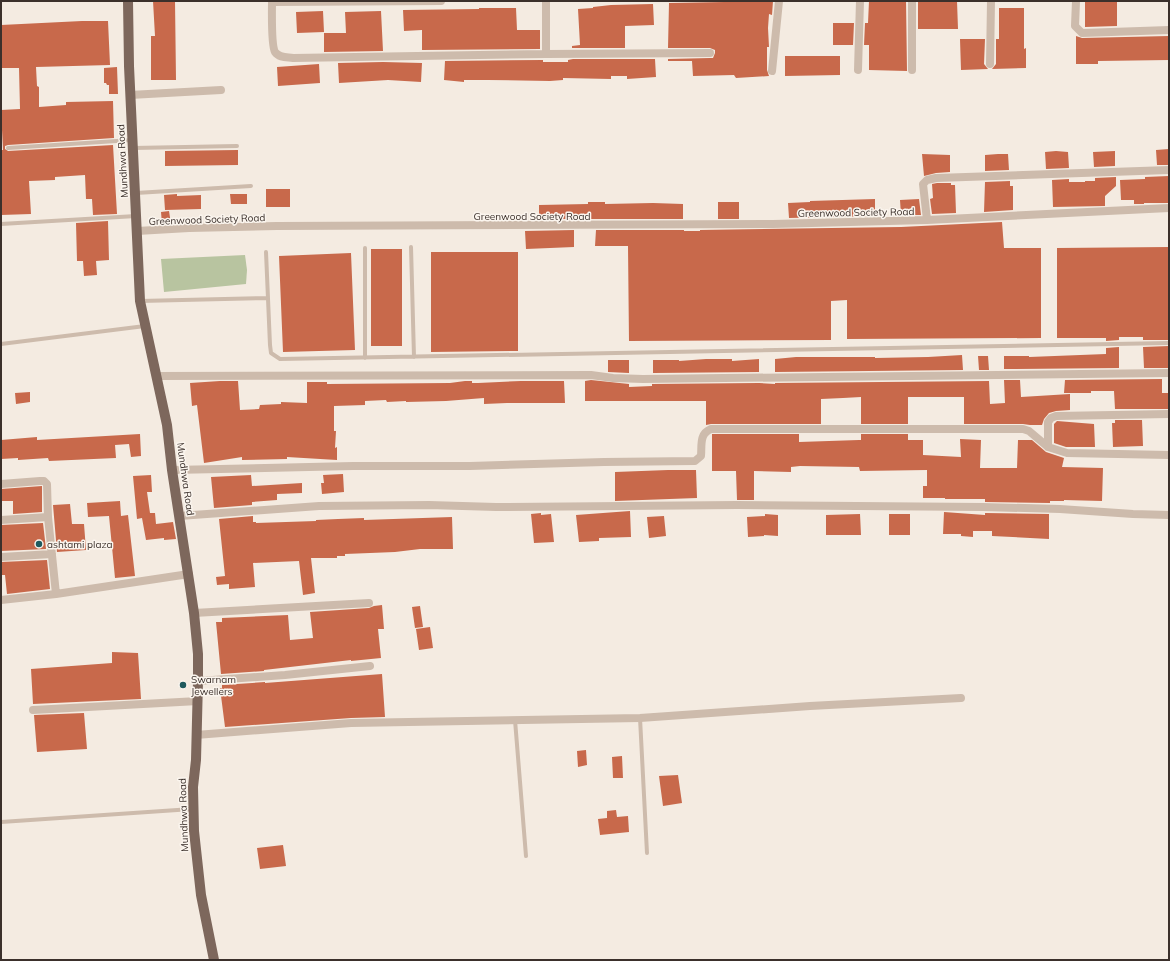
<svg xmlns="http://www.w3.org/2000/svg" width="1170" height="961" viewBox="0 0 1170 961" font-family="Mulish,sans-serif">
	<rect width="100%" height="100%" fill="#f4ebe1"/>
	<path fill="#b8c4a0" d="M245,255L247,270L246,284L164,292L161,259Z"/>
	<path fill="#c8694b" d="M153,1H175L176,80H151V36H155Z
		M724,1H773L772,15L769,14L768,28L769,47H767V70L769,76L736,78L734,75L693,76L692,61H668V59L710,58H713L715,53V50L710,48H668L669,3L724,2Z
		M869,1H906L907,71L869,70V45H864L865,23H868Z
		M918,1H957L958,29H918Z
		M1085,1H1117V26L1085,27Z
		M653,4L654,25L625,26V48H572V46L580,45L578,9L593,8V7L611,5Z
		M479,8H516L517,30H540V49L422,50V30L404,31L403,10L479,9Z
		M999,8H1024V49L1026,48V68L992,69L996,64V39H999Z
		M323,11L324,32L297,33L296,12Z
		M381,11L383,51L324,52V33H346L345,12Z
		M82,21H108L110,65L36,67L37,86L39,87V107L66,105V102L113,101L114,138L8,145L5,146V149L8,151L113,145L117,214L93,215L92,199H86L85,175L55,177V180L29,181L31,214L1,215V150H3L1,110L20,109L19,68H1V25Z
		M833,23H854L853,45H833Z
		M1076,36L1082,38L1169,36V60L1098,61V64H1076Z
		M960,39H985L984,64L988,69L961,70Z
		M785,56H840V75L785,76Z
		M573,59H655L656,77L627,79V76H611V79L563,78V80L550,81L488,80H464V82L444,80L445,61L543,60V62H568V60Z
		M383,62L422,63L421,82L388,80L339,83L338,63Z
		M319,64L320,83L278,86L277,67Z
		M117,67L118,94H109V85H107L106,83H104V68Z
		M1169,149V165H1157L1156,150Z
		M238,150V165L165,166V151Z
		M1056,151L1068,152L1069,168L1046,169L1045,152Z
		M1115,151V166L1094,167L1093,152Z
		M922,154L950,155V172L936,173L924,176Z
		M998,154H1008L1009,170L985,171V155Z
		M1169,176V203H1144V204H1134V200H1121L1120,180L1145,179V177Z
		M1116,177V186L1105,196V206L1053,207L1052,180L1069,179V182H1085V181H1095V178Z
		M1010,181V186H1013V210L984,212L985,182Z
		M937,183H951V185H955L956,213L932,214L930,199L933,198L932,184Z
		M266,189H290V207H266Z
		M177,194V196L201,195V209L165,210L164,195Z
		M230,194H247V204H231Z
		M875,199V216L789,218L788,203L810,202V201Z
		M919,199L921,215H901L900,200Z
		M588,202H605V204L653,203L683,204V219H539V205L588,204Z
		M718,202H739V219H718Z
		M169,211L171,224H162L161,212Z
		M108,221L109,260L96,261L97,275L84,276L83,261H77L76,223Z
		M1002,222L1004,248H1041V338L847,339V300L831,301V340L629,341L628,246H595L596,230H684V231H700V230L901,227Z
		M574,230V247L526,249L525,231Z
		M1169,247V340H1143V337H1119V340L1106,341V338H1057V248Z
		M371,249H402V346H371Z
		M431,252H518V351L431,352Z
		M351,253L355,350L283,352L279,256Z
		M1169,346V368H1144L1143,347Z
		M1119,347V368L1004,369V356H1029V357L1106,354V348Z
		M962,355L963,370L775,372V359L796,357H875V358L928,357Z
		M978,356H988L989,370H979Z
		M706,359H732V361L759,359V372L653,373V360H679V361Z
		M608,360H629V373L608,372Z
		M1162,379V393H1169V409H1115L1114,391H1091V393H1064L1065,380Z
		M591,380L629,384V387L652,386V384L759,383L775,384V383L989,381L990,404L1005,403L1004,380H1020L1021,397L1070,394V410L1056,411L1049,413L1044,419L1042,425H1030L1023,424H964V397H908V424H861V397L843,398L821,399V424H711L706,425V401H585V381Z
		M220,381H238L240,410L259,409L260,405L281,404V402L307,403V382H327V384L450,383L465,381H472V383H478L521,381H564L565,403H507L484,404V398L446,401L406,402V401L387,402L386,400L365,401V405L334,406V431H336L335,448L337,447V460L287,457V459L242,460V457L204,463L197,405L192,406L190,383Z
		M30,392V402L16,404L15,393Z
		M1115,420H1142L1143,446L1113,447L1112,423H1115Z
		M1057,421L1094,424L1095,447H1066L1054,443V424Z
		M140,434L141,456L131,457L129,444L115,445L116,458L49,461L48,458L18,460V458L1,459V440L37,437V440Z
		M712,434H799V442L859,440H861V434H908V440H923V455L961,457L960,439L981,440L980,468H1017L1018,440H1032L1046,452L1064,458L1062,467L1103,468L1102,501L1064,500V501H1050V503L985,502V499H945V498H923V486H927V470L860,471L859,467L800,466L791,467V472L754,471V500H737L736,471H712Z
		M668,470H696L697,498L615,501V472Z
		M343,474L344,492L322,494L321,483H324L323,475Z
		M151,475L152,492H147L150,513H155L156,524L173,522L176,539L164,540V538L146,540L142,518L137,519L133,476Z
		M251,475L252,486L302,483V493L277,494V500L252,502V505L214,508L211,477Z
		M42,486V512L13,514V501H1V489Z
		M120,501L121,516L128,515L135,576L115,578L109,516L88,517L87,503Z
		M70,504L72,524H84L86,550L57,552L53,505Z
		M630,511L631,537L599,538V541L579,542L576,515Z
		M944,512L985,515V513L1049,514V539L992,536V531H973V537L961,536V534H943Z
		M541,513V515L551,514L554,542L534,543L531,514Z
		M765,514L778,515V536L764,535V536L748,537L747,517L765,516Z
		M860,514L861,535H826V515Z
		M889,514H910V535H889Z
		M253,516V522H256V523L316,521V520L338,519L364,518V520L452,517L453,549H420L395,552L345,554V556H337V558H311L315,593L303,595L299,561L253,563L255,587L229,589V584L217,585L216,577L225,576L219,519Z
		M664,516L666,536L649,538L647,517Z
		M43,523L46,549L1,551V525Z
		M47,560L50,589L7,594L5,575H1V562Z
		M382,605L384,629H378L381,658L351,661V660L264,670V671L221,674L216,622H222V618L288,615L290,640L313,638L310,612L369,608L374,606Z
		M420,606L423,627L415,628L412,607Z
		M430,627L433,648L419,650L416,629Z
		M112,652L138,653L141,699L33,704L31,669L112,663Z
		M382,674L385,717L351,718L225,727L220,688H222V685L265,682V683Z
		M84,713L87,749L37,752L34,715Z
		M586,750L587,765L578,767L577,751Z
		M622,756L623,778H613L612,757Z
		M678,775L682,803L663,806L659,776Z
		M616,810L617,817L628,816L629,832L600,835L598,819L607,818V811Z
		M283,845L286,866L260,869L257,848Z"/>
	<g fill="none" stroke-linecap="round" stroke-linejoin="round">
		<path stroke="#cdbbac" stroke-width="4" d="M8,148L132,140
			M133,148L237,146
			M136,193L251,186
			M1,224L136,216
			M411,247L414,357
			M266,252L270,345L271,353L280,359L1169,343
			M140,301L268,298
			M1,344L145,326
			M365,358V248
			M640,718L647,853
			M515,720L526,856
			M1,822L192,809"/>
		<path stroke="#cdbbac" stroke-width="8" d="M272,1C272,11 271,45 275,52C279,58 287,57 293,58L546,54L710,53
			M912,1V70
			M1076,1L1075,26L1082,33L1169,30
			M272,2L441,1
			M546,54V1
			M990,64L991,1
			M858,70L860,1
			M772,71L779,1
			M130,95L221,90
			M927,220L923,184L927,180L936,178L1169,170
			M137,231L189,228L277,226L773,224L927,220L1169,208
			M156,376L591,375L613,378L643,379L1169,373
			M1048,447V422L1051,418L1056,416L1169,414
			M172,470L353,466H470L604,462L695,461L701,456C702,445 699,434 711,429H1023L1029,431L1048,447L1067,453L1169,455
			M1,484L40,481H44L47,484L48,517L56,594
			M179,516L319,506L429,505L496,507L737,505L983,507L1060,509L1133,514L1169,515
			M1,520L48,517
			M1,557L52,554
			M1,600L56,594L189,574
			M194,613L369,603
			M198,681L285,675L370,666
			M33,710L198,701
			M196,735L351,723L640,718L810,706L961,698"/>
		<path stroke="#7d675c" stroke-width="10" d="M128,1L129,66L140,301L167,425L172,470L194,613L198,654V681L196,760L193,787L194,831L201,895L214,960"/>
	</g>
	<g fill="#1f5a5e" stroke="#fbf5ee" stroke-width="1.5">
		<circle cx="39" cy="544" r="4"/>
		<circle cx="183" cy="685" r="4"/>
	</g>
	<g text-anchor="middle" stroke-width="3" stroke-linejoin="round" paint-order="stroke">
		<g font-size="10" fill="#3b302b" stroke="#fbf5ee">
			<text transform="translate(122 161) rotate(-93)" y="4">Mundhwa Road</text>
			<text transform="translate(856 212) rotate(-1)" y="4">Greenwood Society Road</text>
			<text x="532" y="220">Greenwood Society Road</text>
			<text transform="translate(207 219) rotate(-2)" y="4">Greenwood Society Road</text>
			<text transform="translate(186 479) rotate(82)" y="4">Mundhwa Road</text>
			<text transform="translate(183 815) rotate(-92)" y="4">Mundhwa Road</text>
		</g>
		<g font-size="10" fill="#3b302b" stroke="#fbf5ee" text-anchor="start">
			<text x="47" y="548">ashtami plaza</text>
			<text x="191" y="683">Swarnam<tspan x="191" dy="12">Jewellers</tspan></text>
		</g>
	</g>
	<rect width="1170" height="961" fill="none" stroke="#3b302b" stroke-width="4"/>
</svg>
